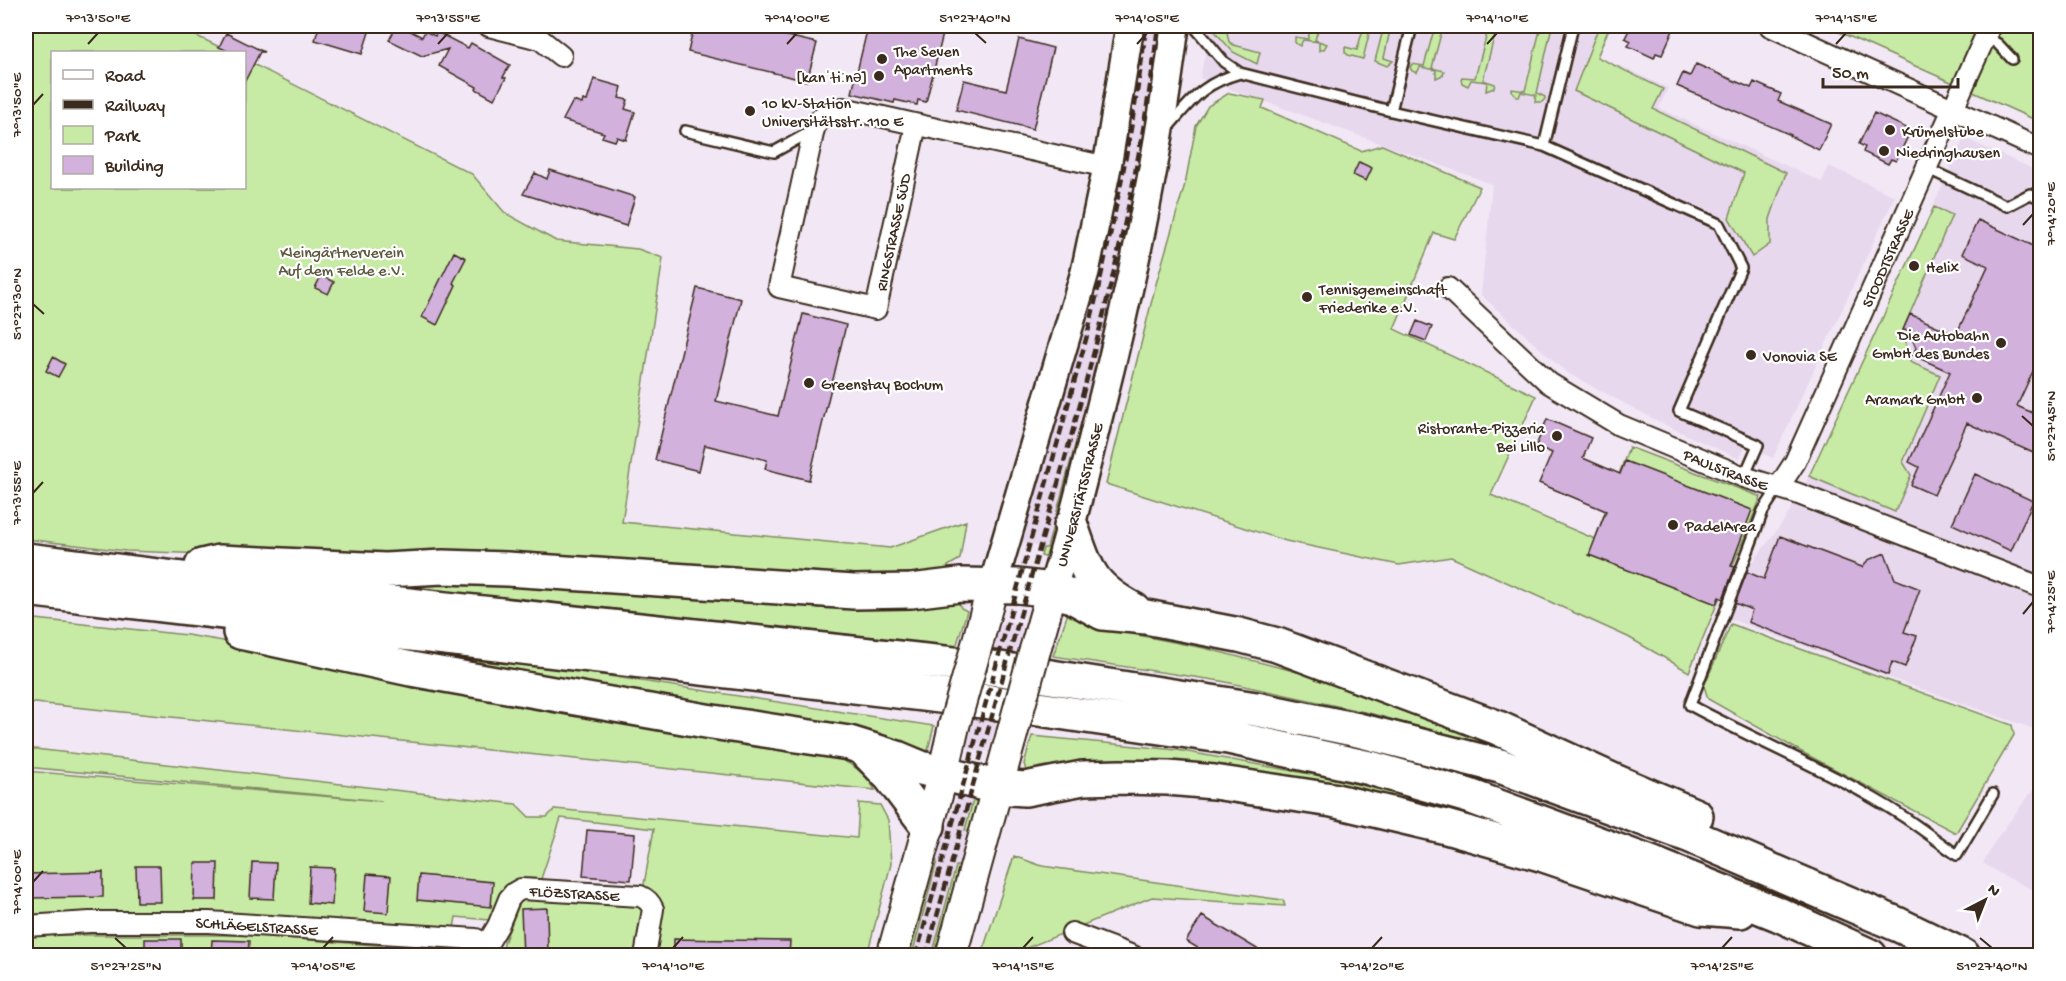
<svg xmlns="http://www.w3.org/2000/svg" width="2066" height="981" viewBox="0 0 2066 981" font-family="'Gochi Hand',sans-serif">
	<rect width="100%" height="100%" fill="#f2e8f5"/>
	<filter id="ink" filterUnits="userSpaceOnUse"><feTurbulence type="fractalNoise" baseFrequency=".0167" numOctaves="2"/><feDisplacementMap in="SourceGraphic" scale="12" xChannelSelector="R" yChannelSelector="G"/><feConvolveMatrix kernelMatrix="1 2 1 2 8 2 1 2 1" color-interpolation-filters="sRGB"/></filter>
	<g filter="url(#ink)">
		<path fill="#e8d8ee" d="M1140,26H1164L1149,132L1109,329L1095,372L1047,549L1019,541Z
			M1211,26H1610L1598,56L1668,88L1659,108L1822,182L1829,166L1895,196L1773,458L1746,446L1739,459L1665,425L1567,373L1481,295L1492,184L1200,78Z
			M1964,138L2040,172V731L1893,679L1730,619L1749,567L1786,518L1818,460Z
			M1005,620L1022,625L1021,634L990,746L987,751L969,750L968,742L995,644L1000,626Z
			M2040,781V893L2002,875L1983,863L1997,838Z
			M958,793L974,797L965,830L973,832L964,866H955L932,955L912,956L922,919L931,859L940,823L948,825Z"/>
		<path fill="#c7eba5" stroke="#818a62" stroke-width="1.5" d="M26,26H176L230,52H52V188H244L245,60L472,174L505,213L556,241L638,249L663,258L622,522L890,548L966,521L960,559L948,566L951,574L940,581L126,551L26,539Z
			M1311,26H1319L1315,40L1327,44L1324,49L1319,51V42L1303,40L1300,46L1295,43V37L1308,39Z
			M1364,26H1371L1363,59L1348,55L1345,52V47L1357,50Z
			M1384,26H1391L1384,58L1393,61L1387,66L1375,61Z
			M1435,26H1443L1432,68L1444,71L1443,75L1436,78V70L1420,67L1417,73L1412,71L1410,67L1412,64L1424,66Z
			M1489,26H1497L1483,80L1495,84L1494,88L1486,91L1487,82L1471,80L1468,86L1462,83L1461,79L1462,77L1475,78Z
			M1541,26H1552L1537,93L1545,97V99L1542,102H1535L1536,95L1521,92L1519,97H1516L1512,91V89L1525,91Z
			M1599,26H1610L1597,57L1663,89L1653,109L1786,173L1770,219V244L1752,257L1729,218L1744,173L1574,91Z
			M1826,26H2040V122Z
			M1211,27L1227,32L1229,42L1234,45L1260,52L1257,64L1233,52Z
			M1229,93L1265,100L1262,108L1361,151L1382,145L1480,187L1454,239L1434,233L1394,329L1536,396L1491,495L1595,539L1629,447L1761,497L1689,672L1628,637L1451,557L1399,565L1286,541L1106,484L1156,284L1185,184L1196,126L1208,106Z
			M1934,207L1952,215L1903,330L1910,362L1940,375L1903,462L1911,475L1895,512L1809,476Z
			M1095,372L1098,373L1049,558L1041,556L1043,548H1047Z
			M284,579L576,586L880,609L957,598L961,608L967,611L953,657Z
			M1070,607L1097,623L1122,632L1204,648L1305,674L1490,736V747L1369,713L1221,681L1053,656Z
			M26,618L187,635L303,654L830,754C848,762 865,771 875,790L26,702Z
			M1731,624L2012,725L2014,735L1956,833L1800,751L1708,699L1704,686Z
			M299,632L400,644L934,726L927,754Z
			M1032,736L1177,750L1326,777L1421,799L1535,834L1389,804L1027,773L1024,764Z
			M26,748L516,804L529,817H547L555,809L857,838L859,803L880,805L888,820L891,864L867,955H503L504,943L522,897L641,901L654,829L561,818L541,879C502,874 504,889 490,920L456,917L454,928L206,912L26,916V771L382,801L26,767Z
			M974,797L981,800L973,832L965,830Z
			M1014,856L1042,866L1283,900L1285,906L1152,897L1024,949L1021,955L981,956Z
			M931,859L937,861L912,955L906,956Z
			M956,866H964L939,955L932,956Z
			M26,935H251L433,950V956H26Z"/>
		<path fill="#d2b1dd" stroke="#3b2a1e" stroke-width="1.5" d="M319,26H371L362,54L315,40Z
			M397,26H401L422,37L425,31L435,36L437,32L468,48L471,43L510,65L503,77L506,78L494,99L476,89L477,87L439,66L448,49L422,56L389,40Z
			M694,26H745L817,43L807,81L688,52Z
			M868,26H945L926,102L918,100L917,105L895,100L894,103L852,93Z
			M1631,26H1675L1662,55L1656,53L1654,58L1628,46L1631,41L1625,38Z
			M226,33L264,52H260L244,83V52H230L219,47Z
			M1019,39L1053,48L1033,129L956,110L964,80L1006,90Z
			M1696,64L1751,88L1754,82L1781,94L1778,101L1831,124L1819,150L1790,136L1791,135L1677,86L1683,73L1690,76Z
			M594,79L622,87L619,98L628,100L625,109L635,112L626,140L617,137L615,141L602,137L604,133L563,120L573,101L582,104L583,100L587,101Z
			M1874,113L1911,130L1896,161L1891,159L1888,164L1863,152L1865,147L1859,144Z
			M1359,162L1372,168L1366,181L1353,175Z
			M550,170L635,197L626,226L523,194L535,173L547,179Z
			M1978,220L2040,249V366L2034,369L2017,406L2040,416V456L1967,423L1934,495L1911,485L1919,467L1909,462L1950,372L1912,355L1916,348L1909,331L1903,330L1910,314L1956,335L1988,266L1962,254Z
			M454,252L466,258L453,283L456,285L437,325L422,317Z
			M321,276L334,282L328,294L315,288Z
			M697,288L741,299L716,401L778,416L803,314L846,325L809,480L765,469L767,460L705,445L699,471L655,460Z
			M1417,321L1432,327L1426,341L1411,335Z
			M53,357L65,364L58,377L46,371Z
			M1547,419L1591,438L1583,458L1620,474L1625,461L1752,510L1731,566L1735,567L1723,599L1719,597L1716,604L1589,555L1606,511L1539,483L1552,453L1536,446Z
			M1975,474L2033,501L2011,551L1952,524Z
			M1780,536L1862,567L1868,560L1885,553L1895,579L1920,589L1904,632L1917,636L1905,667L1892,662L1888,675L1748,622L1752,610L1735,603L1747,572L1764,579Z
			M587,830L635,834L631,880L583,876Z
			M252,862L276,863L274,899L250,898Z
			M195,863H218L217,900H194Z
			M136,866H160L161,902H137Z
			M310,867L334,868L332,905L308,903Z
			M103,872V897L26,898V874Z
			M367,874L391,876L388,913L364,911Z
			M419,875L493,882L491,907L417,900Z
			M547,908L548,956H523L521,909Z
			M1202,916L1269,956H1211L1186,941Z
			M145,939H181V956H145Z
			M674,939L790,941L789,956H674Z
			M212,940L249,941L248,956H211Z"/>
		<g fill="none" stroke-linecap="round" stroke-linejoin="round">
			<defs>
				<path id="lane" d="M1194,26L1224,62L1240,73L1391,111L1544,146L1719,224L1741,268L1679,411L1758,445L1744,477
					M1985,36L1998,44L2012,59
					M1391,111L1412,26
					M1169,126C1194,98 1202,84 1240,73
					M685,131L774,152L812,131
					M1544,146L1573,26
					M1926,168L2007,206L2030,194L2040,198
					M1778,488L1763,511L1690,705C1760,743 1838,774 1904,817C1922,829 1939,842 1957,855L1993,794"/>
				<g id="street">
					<path d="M489,26L540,39L561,56"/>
					<path d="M1770,26L2040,149"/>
					<path d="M916,125L876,309L779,287L814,129C820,115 828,111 843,108L1107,167"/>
					<path id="s1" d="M1448,288L1549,383L1619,425L1744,477L1796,493L2040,587"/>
					<path id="s2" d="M1778,488L1795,462L1990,26"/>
					<path id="s3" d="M26,926L90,922H209L476,939L486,946"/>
					<path d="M1072,933L1133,956"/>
					<path id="s4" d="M487,956L486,946L498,926L509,899L514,893L521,889L640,896C647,899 650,902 653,909L645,956"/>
				</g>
				<g id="secondary">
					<path d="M993,585L1085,272L1107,167L1130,26"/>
					<path id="s5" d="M1052,590C1071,531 1085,470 1100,410C1132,283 1159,156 1175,26"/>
				</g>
				<path id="primary" d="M978,641L993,585
					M1035,650L1052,590
					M892,956L943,774L954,726
					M951,956L1012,734"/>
				<path id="highway" d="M1071,526C1087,571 1089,586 1134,610
					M26,560L298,593L1000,669L1256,709L1358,730L1500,766L1691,836L1899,925L1963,956
					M202,566L219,562L385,570L443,567L507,569L854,592L911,591L960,585L1018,586L1052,590L1072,596L1103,613L1146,617L1239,635L1277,645L1496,727L1614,781L1696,816
					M26,589L991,702L1228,737L1370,768L1469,796L1653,864L1778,914L1870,956
					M240,632L411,669L706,721L849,743L897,758L921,768L996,787L1025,789L1083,778L1120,777L1168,778L1214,782L1332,800L1446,827L1544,855L1701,908L1740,911
					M864,749L890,776L928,826"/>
			</defs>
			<use href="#lane" stroke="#3b2a1e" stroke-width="14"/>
			<use href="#street" stroke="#3b2a1e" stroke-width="24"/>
			<use href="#secondary" stroke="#3b2a1e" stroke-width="32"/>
			<use href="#primary" stroke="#3b2a1e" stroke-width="34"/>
			<use href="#highway" stroke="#3b2a1e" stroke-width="38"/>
			<use href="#lane" stroke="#fff" stroke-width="9"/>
			<use href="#street" stroke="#fff" stroke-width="20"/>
			<use href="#secondary" stroke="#fff" stroke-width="27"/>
			<use href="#primary" stroke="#fff" stroke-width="30"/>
			<use href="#highway" stroke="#fff" stroke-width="33"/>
			<path stroke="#3b2a1e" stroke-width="4.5" stroke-dasharray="9 4.5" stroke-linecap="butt" d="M916,956L1088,332C1112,230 1134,129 1146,26
				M926,956C960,833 993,710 1028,588C1081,403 1136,218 1158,26"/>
			<defs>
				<path id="primary-bridge" d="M954,726L978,641
					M1012,734L1035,650"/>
			</defs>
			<use href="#primary-bridge" stroke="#3b2a1e" stroke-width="34" stroke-linecap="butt"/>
			<use href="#primary-bridge" stroke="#fff" stroke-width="30"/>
		</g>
	</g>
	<path fill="none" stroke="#3b2a1e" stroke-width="2" d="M975,33L986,43M88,44L98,33M438,44L448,33M787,44L797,33M1137,44L1147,33M1487,44L1497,33M1836,44L1846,33M33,105L43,94M2023,225L2033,214M33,304L44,314M2022,416L2033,426M33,493L43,482M2023,614L2033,602M33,882L43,871M115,938L126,948M1980,938L1992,948M323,948L333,937M673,948L683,937M1023,948L1033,937M1372,948L1382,937M1722,948L1732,937"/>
	<g fill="#3b2a1e" stroke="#fff" stroke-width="2">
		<circle cx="882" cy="59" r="6"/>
		<circle cx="879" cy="76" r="6"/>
		<circle cx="750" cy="111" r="6"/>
		<circle cx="1890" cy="130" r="6"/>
		<circle cx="1884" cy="151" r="6"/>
		<circle cx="1914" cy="266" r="6"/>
		<circle cx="1307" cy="297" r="6"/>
		<circle cx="2001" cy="343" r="6"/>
		<circle cx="1751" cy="355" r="6"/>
		<circle cx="809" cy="383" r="6"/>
		<circle cx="1977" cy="398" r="6"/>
		<circle cx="1557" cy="436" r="6"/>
		<circle cx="1673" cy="525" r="6"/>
	</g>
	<g text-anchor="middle" stroke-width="4.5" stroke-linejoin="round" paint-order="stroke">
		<g font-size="16" fill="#3b2a1e" stroke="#fff" text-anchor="start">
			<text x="894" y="56">The Seven<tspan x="894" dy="18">Apartments</tspan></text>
			<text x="867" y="82" text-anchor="end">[kanˈtiːnə]</text>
			<text x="762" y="108">10 kV-Station<tspan x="762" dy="18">Universitätsstr. 110 E</tspan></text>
			<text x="1902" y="136">Krümelstube</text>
			<text x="1896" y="157">Niedringhausen</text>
			<text x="1926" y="272">Helix</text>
			<text x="1319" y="294">Tennisgemeinschaft<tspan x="1319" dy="18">Friederike e.V.</tspan></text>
			<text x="1989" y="340" text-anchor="end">Die Autobahn<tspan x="1989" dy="18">GmbH des Bundes</tspan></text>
			<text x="1763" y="361">Vonovia SE</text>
			<text x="821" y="389">Greenstay Bochum</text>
			<text x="1965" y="404" text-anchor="end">Aramark GmbH</text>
			<text x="1545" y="433" text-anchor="end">Ristorante-Pizzeria<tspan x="1545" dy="18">Bei Lillo</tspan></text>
			<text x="1685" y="531">PadelArea</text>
		</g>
		<g font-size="16" fill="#3b2a1e" stroke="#fff">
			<text transform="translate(892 232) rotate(-78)" y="6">RINGSTRASSE SÜD</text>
			<text dy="6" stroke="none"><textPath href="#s2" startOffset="255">STOODTSTRASSE</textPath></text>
			<text dy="6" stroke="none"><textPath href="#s1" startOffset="336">PAULSTRASSE</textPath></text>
			<text dy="6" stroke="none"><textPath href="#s5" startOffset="99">UNIVERSITÄTSSTRASSE</textPath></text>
			<text dy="6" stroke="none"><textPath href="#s4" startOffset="132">FLÖZSTRASSE</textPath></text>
			<text dy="6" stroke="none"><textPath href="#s3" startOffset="231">SCHLÄGELSTRASSE</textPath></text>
		</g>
		<g font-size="16" fill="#5e5a40" stroke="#fff">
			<text x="342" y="257">Kleingärtnerverein<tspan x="342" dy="18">Auf dem Felde e.V.</tspan></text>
		</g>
	</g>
	<rect width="2066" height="981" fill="none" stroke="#fff" stroke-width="66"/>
	<rect x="51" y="51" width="195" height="138" fill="#ffffff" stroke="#b1aaa5" stroke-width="1.5"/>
	<rect x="63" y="70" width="30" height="9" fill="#ffffff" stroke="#b1aaa5" stroke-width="1.5"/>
	<text x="105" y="81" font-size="18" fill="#3b2a1e">Road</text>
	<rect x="63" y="100" width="30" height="9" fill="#3b2a1e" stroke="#b1aaa5" stroke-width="1.5"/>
	<text x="105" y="111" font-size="18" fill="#3b2a1e">Railway</text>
	<rect x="63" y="126" width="30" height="18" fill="#c7eba5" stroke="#b1aaa5" stroke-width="1.5"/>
	<text x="105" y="141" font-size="18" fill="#3b2a1e">Park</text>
	<rect x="63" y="156" width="30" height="18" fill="#d2b1dd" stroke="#b1aaa5" stroke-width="1.5"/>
	<text x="105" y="171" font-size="18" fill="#3b2a1e">Building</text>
	<g transform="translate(1985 900) rotate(42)" stroke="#ffffff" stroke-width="4.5" paint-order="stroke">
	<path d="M0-4.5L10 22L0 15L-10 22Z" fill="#3b2a1e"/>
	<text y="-9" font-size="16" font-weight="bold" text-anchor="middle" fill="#3b2a1e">N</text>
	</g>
	<path d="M1823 78v9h135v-9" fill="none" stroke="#3b2a1e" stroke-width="3"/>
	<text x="1832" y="78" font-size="18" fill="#3b2a1e" stroke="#ffffff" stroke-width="4.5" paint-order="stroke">50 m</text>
	<rect x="33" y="33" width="2000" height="915" fill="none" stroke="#3b2a1e" stroke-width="2"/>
	<g font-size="15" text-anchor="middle" fill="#3b2a1e">
		<text x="98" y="22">7°13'50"E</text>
		<text x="448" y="22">7°13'55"E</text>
		<text x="797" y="22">7°14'00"E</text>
		<text x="975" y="22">51°27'40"N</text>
		<text x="1147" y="22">7°14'05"E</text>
		<text x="1497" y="22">7°14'10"E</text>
		<text x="1846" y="22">7°14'15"E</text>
		<text transform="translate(16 105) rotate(-90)" y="5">7°13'50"E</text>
		<text transform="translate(2050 214) rotate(-90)" y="5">7°14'20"E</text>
		<text transform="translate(16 304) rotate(-90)" y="5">51°27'30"N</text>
		<text transform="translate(2050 426) rotate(-90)" y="5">51°27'45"N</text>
		<text transform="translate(16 493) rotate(-90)" y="5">7°13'55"E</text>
		<text transform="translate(2050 602) rotate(-90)" y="5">7°14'25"E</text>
		<text transform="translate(16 882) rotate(-90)" y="5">7°14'00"E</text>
		<text x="126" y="970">51°27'25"N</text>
		<text x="323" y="970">7°14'05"E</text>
		<text x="673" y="970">7°14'10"E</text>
		<text x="1023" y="970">7°14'15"E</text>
		<text x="1372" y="970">7°14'20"E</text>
		<text x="1722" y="970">7°14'25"E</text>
		<text x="1992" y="970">51°27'40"N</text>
	</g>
</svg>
